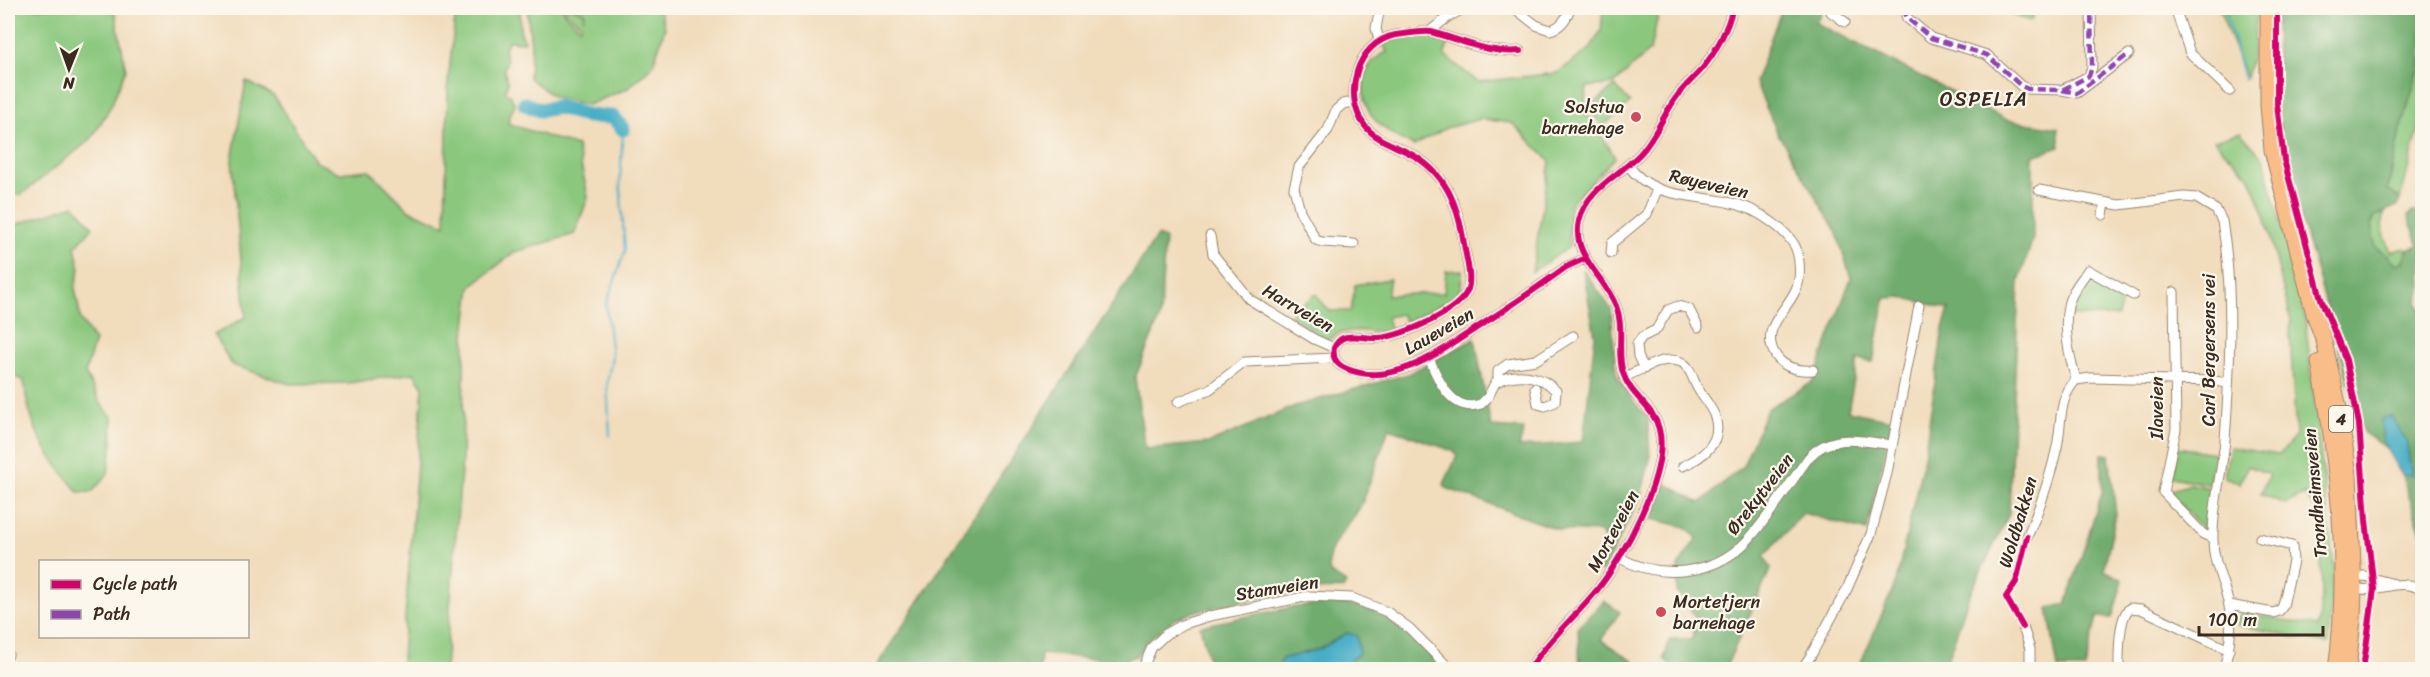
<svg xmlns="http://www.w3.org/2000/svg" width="2430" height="677" viewBox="0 0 2430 677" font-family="Sriracha,sans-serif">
	<rect width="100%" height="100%" fill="#fbf7ec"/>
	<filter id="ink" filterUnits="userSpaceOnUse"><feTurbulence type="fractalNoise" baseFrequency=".0167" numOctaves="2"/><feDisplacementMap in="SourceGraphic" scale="12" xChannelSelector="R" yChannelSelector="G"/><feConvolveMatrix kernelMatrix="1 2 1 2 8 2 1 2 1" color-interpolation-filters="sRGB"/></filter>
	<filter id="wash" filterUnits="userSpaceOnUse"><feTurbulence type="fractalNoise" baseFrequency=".008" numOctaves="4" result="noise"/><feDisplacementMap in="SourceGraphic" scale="24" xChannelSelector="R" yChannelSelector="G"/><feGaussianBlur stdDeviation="1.35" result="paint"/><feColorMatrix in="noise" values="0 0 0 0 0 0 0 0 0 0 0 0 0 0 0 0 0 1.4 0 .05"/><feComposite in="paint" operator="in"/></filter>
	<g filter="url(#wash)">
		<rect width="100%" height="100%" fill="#f1dcbc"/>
		<path fill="#8bc87e" stroke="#63794e" stroke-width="1.5" d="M8,8H114L126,69L111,106L91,139L21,195L8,193Z
			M456,8H520V29L524,42L508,41L504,50L507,60L504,70L508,83L505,92L510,95L515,104L508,120L509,124L577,146L588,197L575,234L515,252L471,286L465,335L462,458L445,669H401L423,387L414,373L348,383L289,384L232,365L214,335L246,317L232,160L246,81L274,96L316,162L340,173L369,170L409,210L445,225L448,82Z
			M527,8H563L564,14L580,27L581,24L566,13L565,8H573L584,13L583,19L585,13L574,8H659L665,28L653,65L628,88L588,105L554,97L529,78L531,45Z
			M1603,8H1660L1650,50L1614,84L1587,87L1584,110L1615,157L1570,204L1569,247L1532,272L1550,161L1512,123L1480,119L1446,128L1414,146C1383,130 1361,118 1364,80C1365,67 1376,57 1387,52L1381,40L1425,35L1450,41L1444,55L1478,82L1557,73L1590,49L1601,31Z
			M1990,8H2036L2031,21Z
			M2219,8H2255L2257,13L2253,50L2246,78Z
			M2422,57V117L2400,200L2388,189L2398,140Z
			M1615,86L1630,103L1603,126L1588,109Z
			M2240,132L2264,159L2305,318L2334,568L2328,644L2237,625L2238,617L2244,613L2318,626L2322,595L2320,516L2305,494L2285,504L2261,494L2269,474L2248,466L2240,483L2224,477L2230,447L2279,455L2296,436L2290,335L2291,320L2265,215L2250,177L2214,140Z
			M74,205L93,227L75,247L80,268L75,288L81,321L95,341L85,373L101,404L113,418L112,443L108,474L92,492H78C47,455 29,430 24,381L8,373V227Z
			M2385,213C2377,224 2387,240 2391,252L2404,248L2407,250L2403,262L2396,264L2388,255L2375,247L2371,225L2375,216Z
			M1462,270L1461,288L1454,298L1406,322L1401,314L1387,317L1391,332C1366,334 1350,324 1328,340L1289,315L1316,294L1329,311H1351L1355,285L1390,279L1387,295L1444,293L1446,271Z
			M2090,275L2124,296L2118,316H2070L2075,298Z
			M2178,447L2215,453L2209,484L2172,477Z
			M2191,484L2210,488L2204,530L2168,491Z"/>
		<path fill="#70ac6d" stroke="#566b46" stroke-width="1.5" d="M1782,8H1823L1816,23L2007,120L2058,128L2060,147L2033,156V238L2019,282L2009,514L1968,598L1945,669H1858L1896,582L1924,457L1943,328L1949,309L1901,297L1885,298L1873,362L1858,359L1848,411L1892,420L1867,531L1803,513L1764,556L1771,568L1725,669H1674L1664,658L1670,639H1692L1697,619L1677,592L1678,567L1697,538L1686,527L1652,519L1665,483L1700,503L1743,466L1767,409L1813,382L1851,278L1836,231L1777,132L1755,82Z
			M2276,8H2422V57L2398,140L2388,189L2400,200L2397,206L2375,216L2371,225L2375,247L2388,255L2396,264L2403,262L2407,250L2419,245L2408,216L2412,212H2418L2422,220V287L2417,302L2422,312V536L2396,456L2363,432L2284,160L2277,100Z
			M1157,236L1165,239L1160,317L1135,378L1145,449L1209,443L1295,406L1408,374L1475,339L1491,427L1524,429L1519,447L1583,442L1595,336L1583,269L1611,309L1616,374L1633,401L1648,418L1650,459L1641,496L1602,572L1597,569C1603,557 1611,544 1600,532L1559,530L1446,488L1444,484L1457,456L1453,451L1389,428C1380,453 1372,478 1362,503C1352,526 1322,545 1330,573L1346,583L1343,589L1312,590L1265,597L1196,611L1175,619L1149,639L1136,656L1120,661L1041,654L1040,669L874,670Z
			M2102,454L2109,455L2116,514L2104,570L2123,580L2112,618L2097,617L2085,669H2058L2048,608L2066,604L2102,493Z
			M1604,601L1620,612L1601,640L1645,669H1622L1613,663L1607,669H1580L1578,627Z
			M1335,603C1346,605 1358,606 1368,609C1399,621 1423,646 1445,669H1341L1359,653L1347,633L1320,649L1282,659L1279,669H1211L1200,626L1288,608Z"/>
		<path fill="#47aec6" stroke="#416c72" stroke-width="1.5" d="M2391,416L2406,440L2412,475H2402L2383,443L2381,419Z
			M1347,633L1357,636L1359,653L1341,669H1278L1282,659L1320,649Z"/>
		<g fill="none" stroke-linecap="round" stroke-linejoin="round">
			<path stroke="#47aec6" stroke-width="2" d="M2225,8L2244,80
				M610,436L607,384L612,356L606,305L625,251L620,182L623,129"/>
			<path stroke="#47aec6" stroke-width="15" d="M525,104L540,110L558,107L588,116L613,117L623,129"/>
		</g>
	</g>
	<g filter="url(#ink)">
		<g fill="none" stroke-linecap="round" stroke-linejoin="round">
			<defs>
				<path id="minor" d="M1514,8L1536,25L1550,30C1562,27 1567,18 1570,8
					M1830,8L1831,12L1845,22
					M1903,8L1907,18L1931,38L1987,55L2021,86L2028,89L2062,90L2089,76L2092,67L2091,8
					M2175,8L2190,53L2230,91
					M1430,31L1448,17L1465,8
					M1379,41L1376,28L1380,8
					M1520,51C1488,54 1461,40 1431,32C1427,31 1403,34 1396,35C1356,42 1342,96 1365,126C1376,140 1392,144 1407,152C1446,171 1458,205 1464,244C1466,258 1472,276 1468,289C1460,312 1402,336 1379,338C1367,339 1354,334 1343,338C1338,340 1336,344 1334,348C1332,358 1337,365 1347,369C1393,388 1441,351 1478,327C1508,308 1537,288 1566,267L1586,258
					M2062,90L2077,93L2129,54
					M1354,102L1343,104L1336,110L1328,130L1299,167L1294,188L1300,211L1316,240L1322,242L1354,244
					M1628,165C1652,199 1691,194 1727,202C1744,205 1760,213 1773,223C1781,229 1790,237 1795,246C1800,257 1801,276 1797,287C1788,311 1758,328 1776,356C1785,369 1799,371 1813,370
					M2039,190L2119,205L2184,197L2196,198L2216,210L2222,221C2234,290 2230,370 2225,440C2222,473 2212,507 2213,540C2213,564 2225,584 2229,606C2233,628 2229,648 2224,670
					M2103,215L2105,203
					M1210,236L1213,254L1249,299L1314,339L1334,348
					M1611,253L1612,243L1647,214L1657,190
					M2174,292L2176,429L2163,492L2203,534L2212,538
					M1429,358C1438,380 1452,414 1481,404L1488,397L1495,383C1514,371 1541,374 1556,391L1555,402L1545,406L1538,404L1535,388
					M1644,369L1638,356L1637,344L1642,337L1656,330L1668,310L1678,306L1689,309L1698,327
					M1624,377C1641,371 1663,354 1681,362C1690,366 1692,377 1696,385C1701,396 1711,405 1715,417C1723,442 1703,457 1683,466
					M2076,380C2070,358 2063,330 2068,306C2070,293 2081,281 2088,270L2133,295
					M1498,381V371L1508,364L1536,360L1573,336
					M1178,402L1210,389L1245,362L1334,358
					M2027,537C2040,508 2050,478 2057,447C2062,424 2058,398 2076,380L2091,378L2214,381L2228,383
					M1618,557C1659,580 1712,576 1746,542C1770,517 1788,485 1809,457C1832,432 1863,441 1892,445
					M2350,577L2364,576L2394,584
					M2350,585C2372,599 2396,574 2422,590
					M2229,605L2273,613L2279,611L2283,606L2293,561L2292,546L2260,538
					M2023,627L2030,649V670
					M8,654V655
					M1142,670L1152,647L1166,634L1184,624L1210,616L1309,596L1352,598L1387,612L1409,628L1451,670
					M1529,670C1548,640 1574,618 1597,590C1623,558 1670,472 1659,429C1654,407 1630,396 1623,373C1616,351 1625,328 1616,306C1605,277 1571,255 1579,221C1586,190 1618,176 1639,155C1653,141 1662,119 1673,102C1681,89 1693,79 1703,68C1717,50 1727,30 1733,8
					M1801,670L1810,657L1847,589L1871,534L1887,473L1919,306
					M2119,670C2119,655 2118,617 2130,608L2141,609L2229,650"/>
				<path id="trunk" d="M2268,8V105L2272,150L2314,314L2324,341L2339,408L2349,474L2354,588L2353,618L2348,670
					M2319,362C2338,463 2350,568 2336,670"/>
			</defs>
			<use href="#minor" stroke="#96836d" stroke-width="11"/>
			<use href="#trunk" stroke="#96836d" stroke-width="17"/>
			<use href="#minor" stroke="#fff" stroke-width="9"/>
			<use href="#trunk" stroke="#f8bd88" stroke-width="15"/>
			<path stroke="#8e44ad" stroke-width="4.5" stroke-dasharray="9 4.5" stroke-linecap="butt" d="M1903,8L1907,18L1931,38L1987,55L2021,86L2028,89L2062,90L2089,76L2092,67L2091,8
				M2062,90L2077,93L2129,54"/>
			<defs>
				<path id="cycleway" d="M2277,8V105L2284,160L2321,299L2346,360L2359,424L2366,520L2374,589L2363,670
					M1520,51C1488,54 1461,40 1431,32C1427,31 1403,34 1396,35C1356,42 1342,96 1365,126C1376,140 1392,144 1407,152C1446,171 1458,205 1464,244C1466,258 1472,276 1468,289C1460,312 1402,336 1379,338C1367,339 1354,334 1343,338C1338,340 1336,344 1334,348C1332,358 1337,365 1347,369C1393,388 1441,351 1478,327C1508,308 1537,288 1566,267L1586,258
					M2023,627L2006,597L2016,582L2027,537
					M1529,670C1548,640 1574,618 1597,590C1623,558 1670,472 1659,429C1654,407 1630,396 1623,373C1616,351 1625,328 1616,306C1605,277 1571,255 1579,221C1586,190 1618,176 1639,155C1653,141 1662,119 1673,102C1681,89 1693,79 1703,68C1717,50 1727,30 1733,8"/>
			</defs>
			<use href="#cycleway" stroke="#fbf7ec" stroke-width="10"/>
			<use href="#cycleway" stroke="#d6006c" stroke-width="6"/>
		</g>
	</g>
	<g fill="#d1495b" stroke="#fbf7ec" stroke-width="2">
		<circle cx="1636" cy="117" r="6"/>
		<circle cx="1661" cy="612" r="6"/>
	</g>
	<g text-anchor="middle" stroke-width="4.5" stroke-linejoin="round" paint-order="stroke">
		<rect fill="#fbf7ec" stroke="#75685c" stroke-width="1.5" x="2329" y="406" width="24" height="26" rx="4.5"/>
		<g font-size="16" font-weight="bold" fill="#3b2a1e">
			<text x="2341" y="425">4</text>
		</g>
		<g font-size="18" fill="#3b2a1e" stroke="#fbf7ec" text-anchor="end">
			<text x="1624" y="113">Solstua<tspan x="1624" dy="21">barnehage</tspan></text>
			<text x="1673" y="608" text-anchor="start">Mortetjern<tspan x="1673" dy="21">barnehage</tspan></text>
		</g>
		<g font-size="18" fill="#3b2a1e" stroke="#fbf7ec">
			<text transform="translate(1709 184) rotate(13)" y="6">Røyeveien</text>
			<text transform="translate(1298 308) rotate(30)" y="6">Harrveien</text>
			<text transform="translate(1439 331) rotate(-30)" y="6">Laueveien</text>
			<text transform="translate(2209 350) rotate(-90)" y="6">Carl Bergersens vei</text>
			<text transform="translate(2157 408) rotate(-90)" y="6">Ilaveien</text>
			<text transform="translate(2315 493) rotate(-95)" y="6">Trondheimsveien</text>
			<text transform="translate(1760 494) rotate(-52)" y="6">Ørekytveien</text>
			<text transform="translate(2018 522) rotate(-73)" y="6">Woldbakken</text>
			<text transform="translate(1613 531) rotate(-62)" y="6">Morteveien</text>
			<text transform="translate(1277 588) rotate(-9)" y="6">Stamveien</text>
		</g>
		<g font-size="20" letter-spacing="1.5" fill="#3b2a1e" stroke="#fbf7ec">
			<text x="1984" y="106">OSPELIA</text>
		</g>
	</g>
	<rect width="2430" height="677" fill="none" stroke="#fbf7ec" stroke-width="30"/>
	<rect x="39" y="560" width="210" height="78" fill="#fbf7ec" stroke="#aea59a" stroke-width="1.5"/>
	<rect x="51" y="580" width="30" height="9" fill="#d6006c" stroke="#aea59a" stroke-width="1.5"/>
	<text x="93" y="590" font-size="18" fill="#3b2a1e">Cycle path</text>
	<rect x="51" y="610" width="30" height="9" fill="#8e44ad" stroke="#aea59a" stroke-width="1.5"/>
	<text x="93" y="620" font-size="18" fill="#3b2a1e">Path</text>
	<g transform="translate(69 69) rotate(181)" stroke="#fbf7ec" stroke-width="4.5" paint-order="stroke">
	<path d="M0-4.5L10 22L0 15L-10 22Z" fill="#3b2a1e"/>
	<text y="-9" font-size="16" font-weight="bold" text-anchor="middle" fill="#3b2a1e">N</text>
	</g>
	<path d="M2199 626v9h124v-9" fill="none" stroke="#3b2a1e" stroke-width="3"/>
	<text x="2208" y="626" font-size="18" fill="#3b2a1e" stroke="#fbf7ec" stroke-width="4.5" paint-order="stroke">100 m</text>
</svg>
